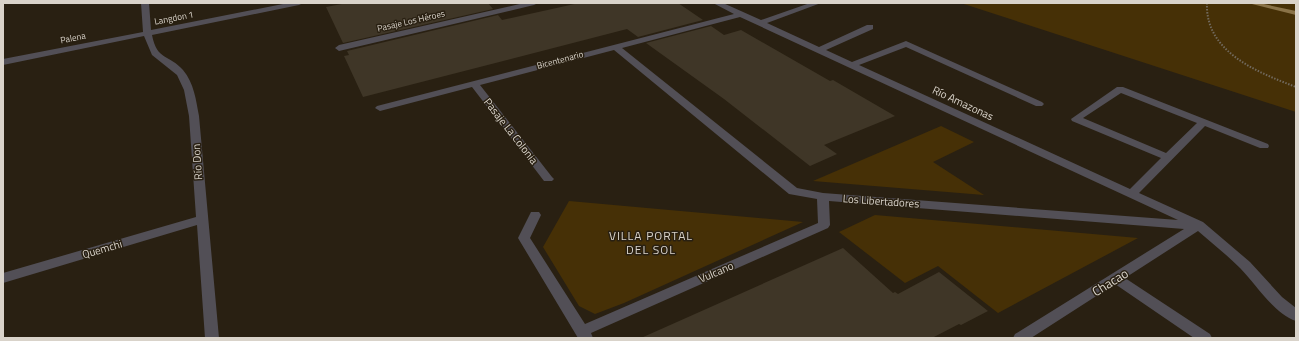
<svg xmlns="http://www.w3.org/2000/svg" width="1299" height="341" viewBox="0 0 1299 341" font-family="'Titillium Web',sans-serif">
	<rect width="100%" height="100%" fill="#292012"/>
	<path fill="#463006" d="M960,3H1296V112L967,5Z
		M941,126L974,142L933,162L984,195L813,181Z
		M569,201L803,222L624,303L595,314L579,306L543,247Z
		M875,215L1138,238L998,313L938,266L905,283L839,232Z"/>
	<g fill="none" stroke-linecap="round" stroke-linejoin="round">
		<path fill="#8a7348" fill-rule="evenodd" d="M1248,3H1259L1296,11V15Z"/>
	</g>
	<path fill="#3f3627" d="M347,3H488L493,9L343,43L326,7Z
		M579,3H678L703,20L638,37L627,29L363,97L344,56L349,55L347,51L498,15L502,20Z
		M711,26L724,35L741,30L830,81L833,80L895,116L824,145L837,154L810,166L724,99L646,43Z
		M843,248L893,293L895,292L898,294L939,272L988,311L961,325L959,324L932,338H641Z"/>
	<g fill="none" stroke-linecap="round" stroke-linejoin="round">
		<path stroke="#71695d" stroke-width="2" stroke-dasharray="1.5 1.5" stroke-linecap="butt" d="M1207,3C1205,52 1257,72 1296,87"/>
		<path fill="#524f56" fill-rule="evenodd" d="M141,3H149L151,30L288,3H303L299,5L152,35C157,61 169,54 183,70C194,83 196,100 199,116L219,338H205L197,225L3,283V273L196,217L189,116L184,90L177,75L152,55L144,36L3,65V59L143,32Z
			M524,3H538L534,5L339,51L335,48L339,45Z
			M713,3H723L761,20L810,3H821L767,23L819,47L867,25H873V29L826,50L852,62L906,41L1042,102L1044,104L1042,106H1036L906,47L859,65L1130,189L1161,158L1072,121L1071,119L1117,87H1123L1268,144L1269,146L1268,148H1260L1205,126L1139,193L1203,222L1250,262L1282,297L1296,308V321C1274,314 1256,284 1240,268C1227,255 1212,243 1198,231L1125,278L1210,334L1212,338H1194L1115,284L1031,338H1013L1015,334L1184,229L829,201L830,225L828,228L591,333L593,338H578L518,238L531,212H539L541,215L530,238L585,324L818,223L817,199L789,194L614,50L480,85L552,177L554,179L552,181H544L472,87L380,111L375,108L377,106L734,14ZM740,17L1178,220L823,193L797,188L622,48ZM1121,93L1197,123L1166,153L1083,118Z"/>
	</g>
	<g text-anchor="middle" stroke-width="3" stroke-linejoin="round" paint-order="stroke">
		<g font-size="9" fill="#d9d3ca" stroke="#292012">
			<text transform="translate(174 18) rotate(-11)" y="3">Langdon 1</text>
			<text transform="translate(411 21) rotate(-13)" y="3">Pasaje Los Héroes</text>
			<text transform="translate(73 38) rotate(-11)" y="3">Palena</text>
			<text transform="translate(560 60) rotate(-15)" y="3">Bicentenario</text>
		</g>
		<g font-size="11" fill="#d9d3ca" stroke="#292012">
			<text transform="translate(963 103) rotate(25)" y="4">Río Amazonas</text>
			<text transform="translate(511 131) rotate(52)" y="4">Pasaje La Colonia</text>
			<text transform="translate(197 162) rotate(-94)" y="4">Río Don</text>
			<text transform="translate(881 201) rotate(4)" y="4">Los Libertadores</text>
			<text transform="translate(102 249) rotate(-16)" y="4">Quemchi</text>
			<text transform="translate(716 272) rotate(-23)" y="4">Vulcano</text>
		</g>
		<g font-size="12" letter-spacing="1" fill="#d9d3ca" stroke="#292012">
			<text x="651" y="240">VILLA PORTAL<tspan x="651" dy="14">DEL SOL</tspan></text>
		</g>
		<g font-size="13" fill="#d9d3ca" stroke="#292012">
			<text transform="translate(1110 282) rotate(-32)" y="5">Chacao</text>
		</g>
	</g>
	<rect width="1299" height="341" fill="none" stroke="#d9d3ca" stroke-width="8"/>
</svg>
